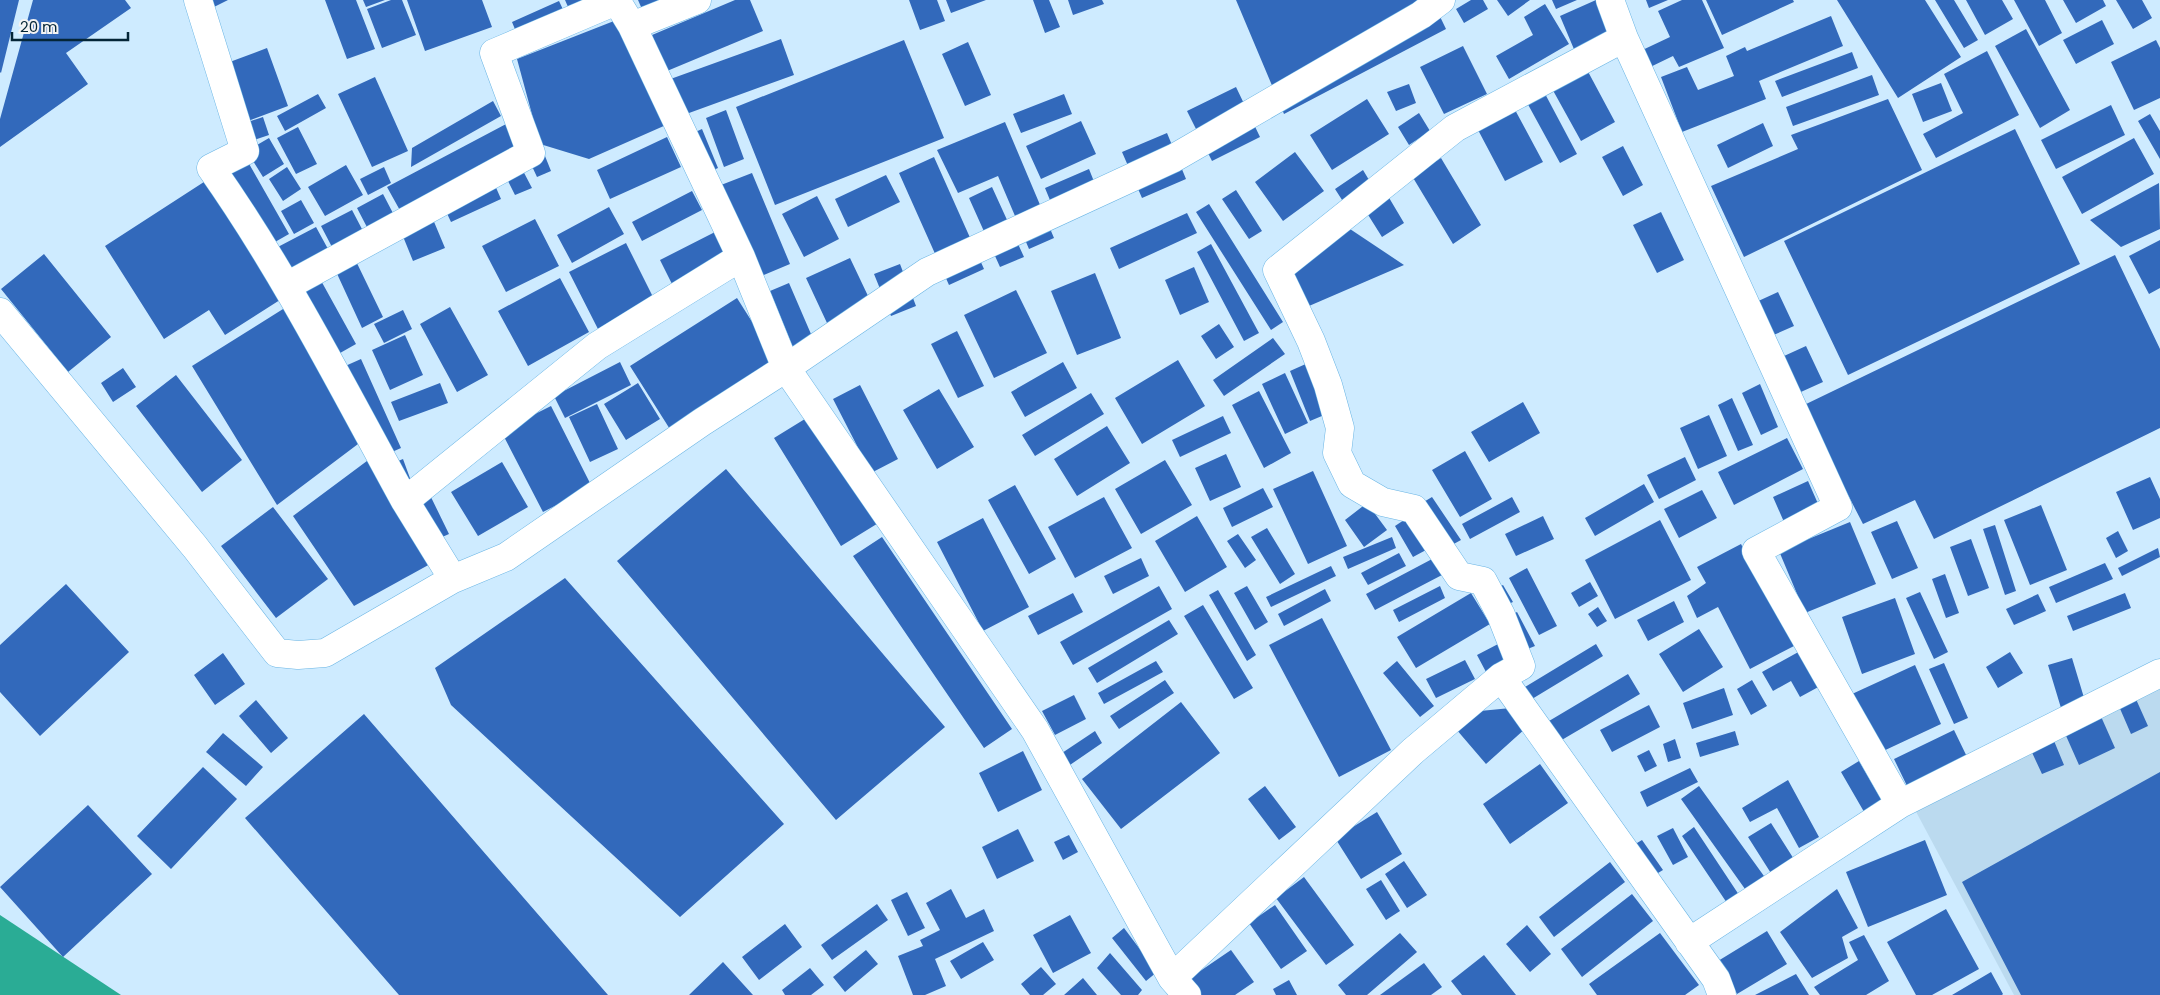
<svg xmlns="http://www.w3.org/2000/svg" width="2160" height="995" viewBox="0 0 2160 995" font-family="Poppins,sans-serif">
	<rect width="100%" height="100%" fill="#ceebff"/>
	<path fill="#bbdaef" d="M2160,682V995H2014L1906,793Z"/>
	<path fill="#2aac95" d="M0,915L121,995H0Z"/>
	<path fill="#3269bb" d="M0,0H19L1,73L0,72Z
		M33,0H125L131,8L66,53L88,84L0,147V119Z
		M210,0H228L214,7Z
		M325,0H356L375,49L347,59Z
		M363,0H385L366,7Z
		M391,0H402L416,35L382,48L367,9Z
		M407,0H482L492,27L425,51Z
		M565,0H607L572,16Z
		M638,0H681L645,16Z
		M735,0H750L763,31L667,71L652,35Z
		M909,0H937L945,21L920,30Z
		M946,0H986L951,13Z
		M1033,0H1049L1060,27L1045,33Z
		M1068,0H1102L1104,4L1073,15Z
		M1236,0H1432L1446,29L1284,114Z
		M1471,0H1483L1488,9L1464,23L1456,9Z
		M1497,0H1530L1508,16Z
		M1552,0H1577L1556,9Z
		M1596,0H1603L1618,35L1576,54L1560,16Z
		M1646,0H1668L1649,8Z
		M1682,0H1702L1724,48L1679,67L1673,56L1642,71L1634,54L1670,37L1658,11Z
		M1706,0H1793L1794,2L1722,35Z
		M1837,0H1925L1961,57L1898,98Z
		M1935,0H1954L1978,40L1964,48Z
		M1966,0H2002L2013,19L1985,35Z
		M2014,0H2045L2062,33L2039,46Z
		M2063,0H2103L2106,6L2076,23Z
		M2116,0H2142L2152,18L2133,29Z
		M559,1L567,18L519,39L512,22Z
		M1545,4L1569,44L1509,79L1496,56L1533,35L1524,17Z
		M1831,16L1843,46L1759,81L1766,99L1682,132L1661,77L1687,67L1698,90L1734,76L1726,56L1745,47L1747,51Z
		M2102,20L2114,44L2076,64L2063,40Z
		M614,21L666,125L589,159L540,144L517,59Z
		M2026,29L2070,110L2040,128L1995,46Z
		M781,39L794,75L678,117L665,81Z
		M904,40L944,138L775,205L736,107Z
		M2156,40L2160,48V98L2134,110L2111,62Z
		M968,42L991,95L965,106L942,54Z
		M1463,46L1487,94L1444,114L1420,67Z
		M267,48L288,106L248,121L227,63Z
		M1987,51L2019,115L1936,158L1923,134L1963,113L1944,74Z
		M1852,52L1858,68L1782,97L1775,81Z
		M1585,66L1615,122L1581,141L1550,85Z
		M1872,75L1879,95L1793,126L1786,107Z
		M375,77L408,151L372,167L338,94Z
		M1941,83L1952,111L1923,122L1912,94Z
		M1409,84L1416,103L1396,111L1387,92Z
		M1236,87L1260,137L1212,161L1187,111Z
		M1543,90L1577,154L1560,163L1525,99Z
		M318,94L326,108L285,131L277,116Z
		M1064,94L1072,114L1021,133L1013,114Z
		M1367,99L1389,134L1332,170L1310,135Z
		M1888,99L1922,170L1744,257L1711,186L1798,149L1791,135Z
		M493,101L501,116L411,167L412,148Z
		M2111,105L2125,135L2056,169L2041,140Z
		M1514,108L1543,162L1505,181L1477,128Z
		M726,110L744,159L724,167L706,118Z
		M1419,113L1430,131L1409,145L1398,127Z
		M2150,114L2160,131V159L2138,121Z
		M263,117L269,135L248,142L242,124Z
		M1081,121L1096,154L1041,179L1026,146Z
		M1005,122L1054,238L1029,249L998,176L958,193L937,150Z
		M508,123L523,151L402,214L387,187Z
		M1763,123L1773,146L1728,168L1717,145Z
		M298,127L317,164L296,174L277,138Z
		M702,129L718,168L707,173L691,134Z
		M2015,129L2080,264L1848,375L1784,241Z
		M1167,133L1186,179L1142,198L1122,152Z
		M667,137L681,167L610,199L597,170Z
		M269,138L284,164L263,177L247,151Z
		M2134,138L2154,174L2082,214L2062,177Z
		M1623,146L1643,185L1623,196L1602,157Z
		M1295,152L1324,191L1283,221L1255,182Z
		M244,155L289,234L268,246L223,167Z
		M545,156L551,171L537,177L530,162Z
		M934,157L984,269L949,285L899,173Z
		M1441,158L1481,225L1453,244L1412,176Z
		M346,165L363,195L325,216L308,187Z
		M287,167L301,189L283,201L269,179Z
		M384,167L391,183L368,195L360,179Z
		M521,167L532,188L515,195L505,175Z
		M1089,169L1103,204L1059,222L1045,188Z
		M1363,170L1372,185L1344,203L1335,189Z
		M752,173L790,264L759,277L721,185Z
		M886,175L900,202L848,227L835,199Z
		M207,180L283,298L225,335L209,310L164,339L105,246Z
		M494,183L501,199L451,222L443,205Z
		M2159,183L2160,229L2121,247L2090,220Z
		M992,187L1024,257L1000,267L969,198Z
		M1236,190L1262,231L1249,239L1222,199Z
		M692,191L702,210L642,241L632,222Z
		M383,194L395,217L369,231L357,208Z
		M817,196L839,239L804,257L782,214Z
		M1388,196L1404,223L1382,237L1365,210Z
		M301,200L314,223L294,234L281,211Z
		M1209,204L1283,322L1271,330L1196,212Z
		M609,207L624,234L572,263L557,235Z
		M352,210L363,231L332,247L321,226Z
		M1661,212L1684,260L1657,273L1633,225Z
		M1187,213L1197,233L1119,269L1110,248Z
		M432,217L445,248L413,261L400,229Z
		M535,219L559,266L506,292L482,246Z
		M316,227L328,249L285,271L274,249Z
		M1347,227L1404,265L1309,306L1291,276Z
		M715,232L728,256L672,284L660,260Z
		M2160,240V288L2149,294L2129,256Z
		M626,243L657,305L600,333L569,272Z
		M1211,244L1259,333L1244,341L1197,252Z
		M44,254L111,337L68,372L1,289Z
		M353,255L383,317L362,328L333,265Z
		M2115,255L2160,349V428L1934,539L1915,500L1863,524L1802,406Z
		M850,258L878,317L834,338L806,278Z
		M900,264L916,306L891,316L874,274Z
		M1194,267L1209,302L1180,315L1165,280Z
		M1095,273L1121,338L1077,355L1051,291Z
		M319,277L356,344L333,357L296,289Z
		M560,278L589,332L528,366L498,311Z
		M789,283L814,341L794,350L770,291Z
		M1016,290L1047,353L994,378L964,315Z
		M1778,292L1794,326L1769,337L1754,303Z
		M737,298L780,366L673,434L630,366Z
		M291,304L366,438L277,505L192,366Z
		M450,307L488,375L457,392L420,324Z
		M403,310L412,329L384,343L374,324Z
		M1219,324L1234,347L1216,359L1201,336Z
		M957,331L984,386L958,398L931,344Z
		M405,335L423,375L390,390L372,350Z
		M1273,338L1285,354L1224,396L1213,380Z
		M1806,346L1823,382L1792,396L1775,360Z
		M361,359L401,448L383,456L343,367Z
		M1178,360L1205,406L1142,444L1115,398Z
		M620,362L631,385L565,418L554,396Z
		M1063,362L1077,388L1025,417L1011,392Z
		M1308,363L1329,413L1310,421L1290,371Z
		M123,368L136,387L113,402L101,383Z
		M1285,373L1308,423L1285,434L1262,384Z
		M176,375L242,460L202,492L136,406Z
		M440,383L448,403L399,421L391,402Z
		M638,383L660,419L626,440L604,404Z
		M1760,384L1778,427L1761,435L1742,393Z
		M860,385L898,459L871,473L833,399Z
		M939,389L974,447L937,469L903,410Z
		M1259,391L1291,453L1264,468L1232,405Z
		M1091,393L1104,414L1035,456L1022,435Z
		M1732,398L1753,445L1738,451L1718,405Z
		M1523,402L1540,433L1489,462L1471,432Z
		M597,404L618,449L590,462L569,417Z
		M551,406L592,487L543,512L501,431Z
		M813,414L880,522L841,546L774,438Z
		M1709,415L1727,456L1698,469L1680,428Z
		M1223,416L1231,433L1180,457L1172,440Z
		M1107,426L1130,463L1077,496L1054,459Z
		M1787,438L1803,469L1734,505L1718,472Z
		M1465,451L1492,499L1460,517L1432,470Z
		M1226,454L1241,487L1210,501L1195,468Z
		M375,455L432,563L354,606L293,516Z
		M1685,457L1696,480L1659,499L1647,475Z
		M403,459L411,481L401,485L391,464Z
		M1165,460L1192,505L1141,534L1115,489Z
		M502,462L528,507L478,536L451,492Z
		M726,469L945,727L836,820L617,561Z
		M1313,471L1347,546L1308,564L1273,489Z
		M2150,477L2160,499V518L2133,530L2116,492Z
		M1808,481L1819,506L1784,522L1773,497Z
		M1644,484L1654,502L1595,536L1585,518Z
		M1015,485L1056,559L1029,574L988,500Z
		M1263,488L1273,507L1232,527L1223,508Z
		M1702,490L1717,518L1679,538L1664,509Z
		M428,491L449,534L431,542L411,499Z
		M1104,497L1132,548L1075,578L1048,527Z
		M1432,497L1461,540L1450,546L1422,503Z
		M1512,497L1520,512L1470,539L1462,524Z
		M1367,503L1387,530L1364,547L1345,520Z
		M2041,505L2067,570L2030,585L2004,520Z
		M273,507L328,579L276,618L221,546Z
		M1197,516L1227,567L1185,592L1155,541Z
		M1543,516L1554,539L1516,556L1505,534Z
		M983,518L1029,607L983,631L937,542Z
		M1407,518L1426,550L1413,557L1395,526Z
		M1660,520L1691,580L1615,619L1585,560Z
		M1897,521L1918,568L1892,579L1871,532Z
		M1850,522L1876,584L1805,613L1779,551Z
		M1995,525L2016,591L2005,595L1983,529Z
		M1267,528L1295,574L1280,584L1251,537Z
		M2118,531L2128,551L2116,558L2106,538Z
		M1238,534L1256,560L1245,568L1227,541Z
		M882,537L1012,729L984,748L853,556Z
		M1392,537L1396,548L1348,569L1343,557Z
		M1971,539L1989,588L1968,596L1950,547Z
		M1741,544L1794,646L1750,669L1718,607L1697,618L1687,596L1706,583L1697,567Z
		M2158,548L2160,557L2122,576L2118,568Z
		M1399,553L1406,566L1368,585L1361,573Z
		M1141,558L1149,576L1113,594L1104,576Z
		M1434,558L1442,575L1375,610L1366,594Z
		M2105,563L2113,579L2056,603L2049,587Z
		M1331,566L1336,576L1271,607L1266,597Z
		M1527,568L1557,626L1539,635L1509,578Z
		M1945,574L1959,613L1946,618L1932,579Z
		M565,578L784,824L680,917L451,705L435,668Z
		M1590,582L1598,596L1579,607L1571,593Z
		M66,584L129,652L40,736L0,692V645Z
		M1503,585L1513,602L1506,605L1497,588Z
		M1159,586L1172,609L1073,665L1060,642Z
		M1247,586L1268,622L1255,630L1234,593Z
		M1440,586L1445,598L1399,622L1393,610Z
		M1325,589L1331,601L1284,626L1278,614Z
		M1218,590L1256,655L1247,661L1209,595Z
		M1920,592L1948,652L1934,659L1906,598Z
		M1073,593L1083,612L1038,635L1028,616Z
		M1471,593L1490,624L1416,668L1397,637Z
		M2125,593L2131,608L2073,631L2067,616Z
		M2038,594L2046,611L2014,625L2006,609Z
		M1895,598L1915,654L1862,674L1842,617Z
		M1674,601L1684,622L1648,641L1637,620Z
		M1203,605L1253,688L1234,699L1184,616Z
		M1598,607L1607,621L1597,627L1588,614Z
		M1517,612L1535,646L1525,650L1507,617Z
		M1322,618L1391,750L1339,777L1269,645Z
		M1169,620L1178,634L1097,683L1088,668Z
		M1699,629L1723,667L1683,692L1659,654Z
		M1500,643L1509,659L1486,672L1477,655Z
		M1596,644L1603,656L1532,699L1525,687Z
		M1802,650L1822,685L1800,697L1791,681L1773,691L1762,672Z
		M2010,652L2023,673L1998,688L1986,667Z
		M223,653L245,684L215,705L194,675Z
		M2072,658L2085,701L2061,708L2048,665Z
		M1465,660L1475,679L1436,698L1426,679Z
		M1156,661L1163,672L1104,704L1098,693Z
		M1397,661L1434,706L1420,717L1383,673Z
		M1944,663L1968,718L1954,724L1929,669Z
		M1915,665L1941,724L1879,753L1852,694Z
		M1628,674L1640,694L1560,741L1549,721Z
		M1165,680L1174,693L1119,729L1110,716Z
		M1752,680L1767,706L1751,715L1737,689Z
		M1724,688L1733,715L1692,729L1683,703Z
		M1074,695L1086,719L1055,735L1042,711Z
		M2135,697L2148,726L2131,734L2118,704Z
		M256,700L288,738L271,753L239,716Z
		M1181,702L1220,753L1121,829L1082,779Z
		M1649,705L1660,727L1612,752L1600,730Z
		M1511,708L1527,727L1486,764L1456,729L1480,711Z
		M2099,712L2115,748L2079,765L2063,729Z
		M364,714L608,995H399L245,818Z
		M1954,730L1969,761L1909,790L1894,759Z
		M1095,731L1102,743L1067,767L1059,755Z
		M1735,731L1739,745L1700,757L1696,743Z
		M223,733L263,767L246,786L206,752Z
		M2052,736L2064,765L2042,774L2029,746Z
		M1675,739L1681,758L1668,762L1663,744Z
		M1649,750L1657,766L1645,772L1637,756Z
		M1023,751L1042,790L998,812L979,773Z
		M1859,761L1885,806L1867,817L1841,772Z
		M1540,764L1568,803L1510,844L1483,804Z
		M203,767L237,799L171,869L137,836Z
		M1690,768L1698,782L1647,807L1640,792Z
		M2160,772V995H2021L1962,882Z
		M1788,780L1819,837L1799,848L1777,808L1750,822L1742,808Z
		M1265,786L1296,827L1279,840L1248,799Z
		M1699,786L1769,883L1750,896L1681,799Z
		M88,805L152,874L63,957L0,887Z
		M1377,812L1402,854L1361,879L1335,838Z
		M1771,823L1797,864L1774,878L1748,837Z
		M1694,827L1743,901L1731,909L1682,836Z
		M1673,828L1688,857L1673,865L1657,836Z
		M1018,829L1034,861L997,879L982,847Z
		M1069,835L1078,852L1063,860L1054,842Z
		M1642,840L1663,870L1653,876L1632,846Z
		M1925,840L1947,895L1868,927L1846,872Z
		M1404,861L1427,895L1407,908L1385,874Z
		M1610,862L1625,882L1554,937L1539,917Z
		M1304,877L1354,945L1326,965L1276,898Z
		M1381,880L1400,911L1386,920L1366,889Z
		M951,889L966,918L984,909L994,931L935,959L946,986L925,995H913L898,956L923,946L920,940L940,930L926,903Z
		M1837,889L1858,928L1842,937L1848,958L1812,978L1780,932Z
		M907,892L925,928L908,936L891,900Z
		M1632,894L1653,921L1582,977L1561,949Z
		M877,904L888,920L832,960L821,945Z
		M1275,905L1307,951L1281,969L1249,923Z
		M1946,909L1979,969L1932,995H1916L1887,942Z
		M1070,915L1091,953L1053,973L1033,935Z
		M785,924L802,947L759,980L742,957Z
		M1527,925L1551,954L1530,972L1506,944Z
		M1124,928L1157,972L1146,981L1112,938Z
		M1767,931L1787,964L1737,994L1718,961Z
		M1400,933L1417,952L1367,995H1346L1338,985Z
		M1660,933L1699,985L1685,995H1597L1589,984Z
		M1864,935L1889,981L1866,995H1820L1814,987L1858,960L1849,942Z
		M983,942L994,960L961,979L950,961Z
		M866,950L878,964L845,992L833,977Z
		M1231,950L1254,982L1235,995H1197L1187,980Z
		M1110,953L1142,990L1138,995H1121L1097,968Z
		M1484,955L1516,995H1462L1451,981Z
		M723,962L753,995H689Z
		M1424,963L1442,987L1431,995H1380Z
		M1041,967L1056,984L1043,995H1030L1021,984Z
		M810,968L824,985L811,995H785L782,990Z
		M1991,972L2003,994L2002,995H1952Z
		M1796,974L1809,995H1755Z
		M1083,978L1097,995H1064Z
		M1289,980L1297,995H1276L1273,989Z"/>
	<g fill="none" stroke-linecap="round" stroke-linejoin="round">
		<defs>
			<path id="street" d="M198,0L245,151L211,168C285,273 343,388 405,501L597,346L741,257
				M616,0L632,26L741,257L786,368L1035,730L1172,978L1187,995
				M1610,0L1624,38L1838,507L1756,551L1900,804L2160,673
				M632,26L697,0
				M287,286L531,153L494,53L616,1
				M0,312L195,547L277,653L298,655L325,653L453,579L506,557L702,422L786,368L927,272L1174,158L1421,15L1441,0
				M405,501L453,579
				M1501,677L1521,666L1501,615L1483,581L1459,576L1414,509L1383,502L1352,484L1337,453L1340,428L1328,385L1311,341L1277,270L1455,128L1624,38
				M1689,942L1900,804
				M1172,978L1413,751L1501,677L1716,979L1722,995"/>
		</defs>
		<use href="#street" stroke="#6ab5e4" stroke-width="29"/>
		<use href="#street" stroke="#fff" stroke-width="28"/>
	</g>
	<path d="M12 32v8h116v-8" fill="none" stroke="#042537" stroke-width="2.5"/>
	<text x="20" y="32" font-size="15" fill="#042537" stroke="#f3f3f3" stroke-width="4" paint-order="stroke">20 m</text>
</svg>
